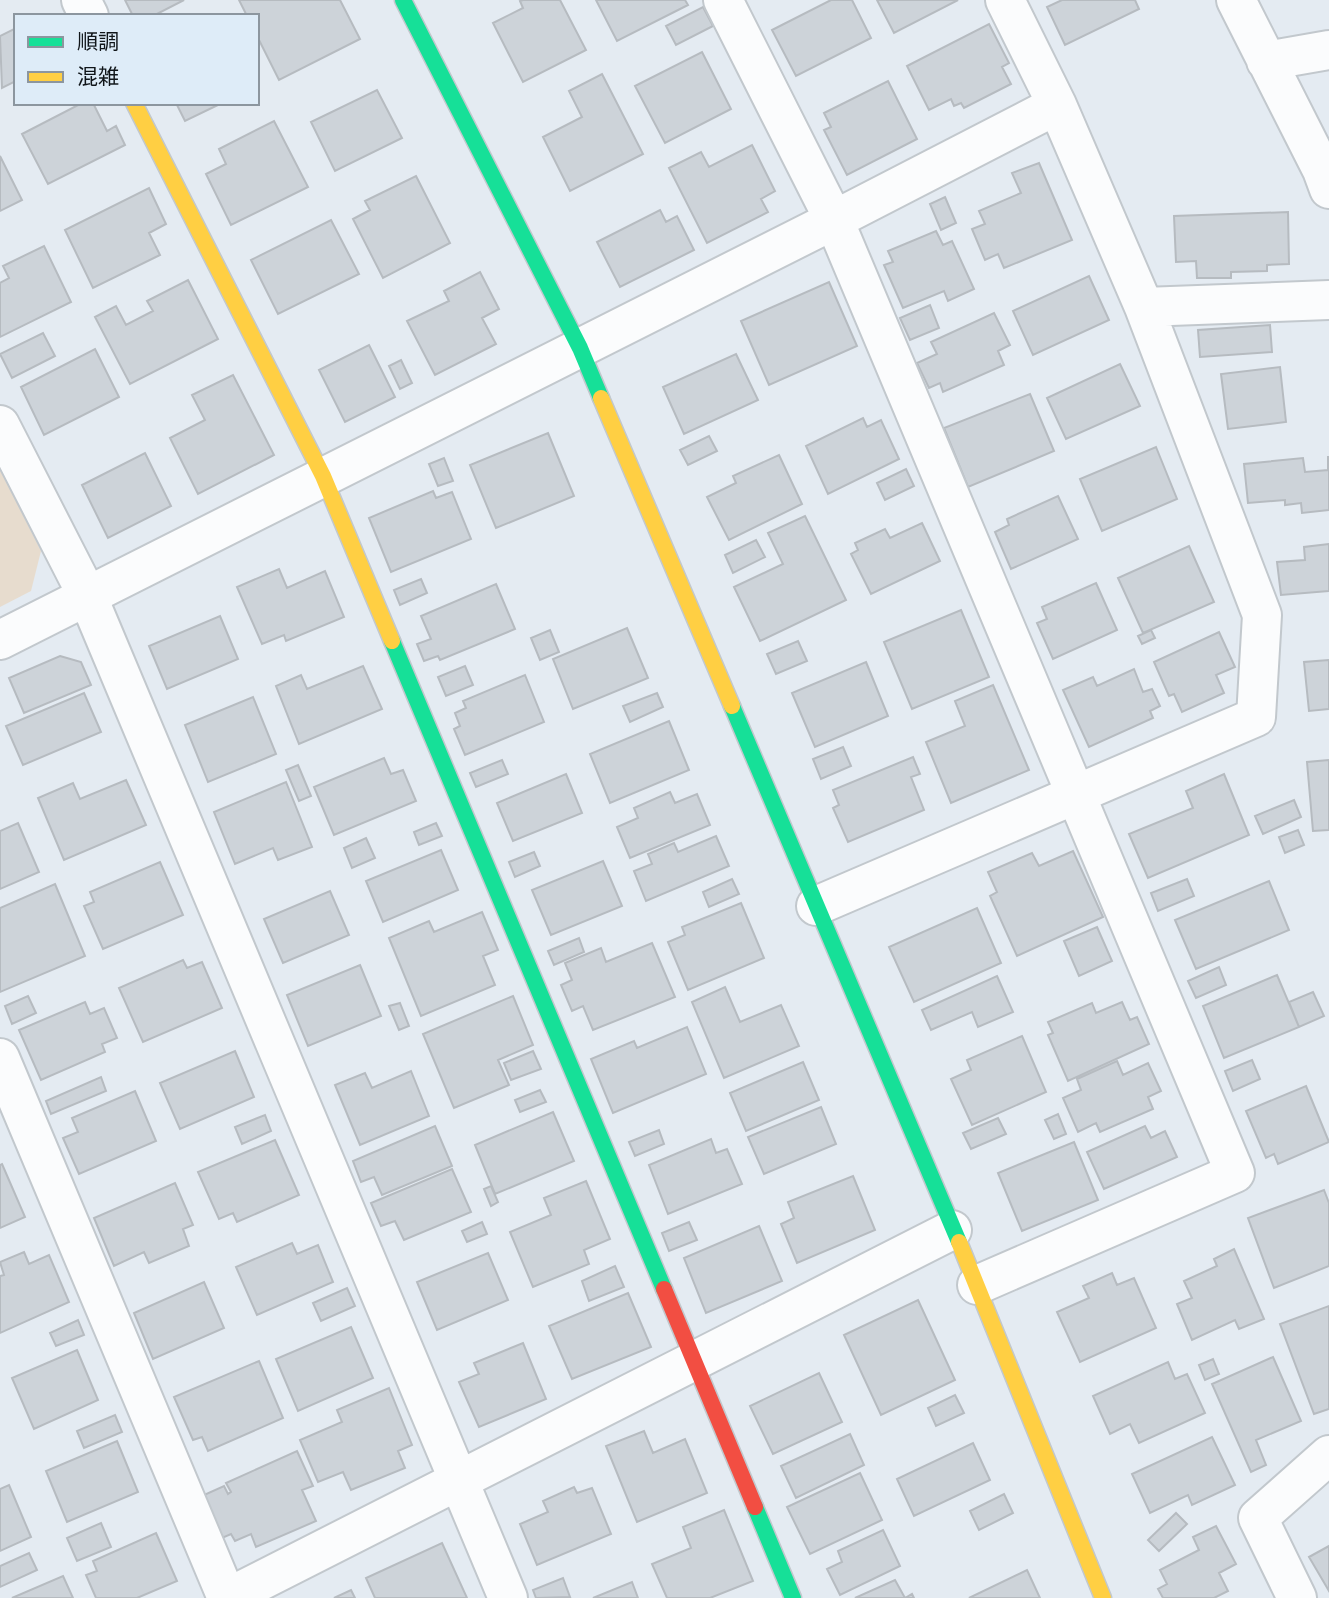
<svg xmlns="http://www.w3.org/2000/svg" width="1329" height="1598" viewBox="0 0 1329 1598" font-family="'Work Sans','Noto Sans JP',sans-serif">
	<rect width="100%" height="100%" fill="#e4ebf2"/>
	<path fill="#e7dcce" d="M0,468L41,551L31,591L0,607Z"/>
	<path fill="#cdd3d9" stroke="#b6bbc0" stroke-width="2" d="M125,0H184L153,16H133Z
		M239,0H340L360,39L279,80L257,36V16H247Z
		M523,0H560L586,50L523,82L493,23L523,8L520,1Z
		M596,0H685L688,5L617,41Z
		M831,0H852L871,38L796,76L772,30Z
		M877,0H958L894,33Z
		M1062,0H1135L1139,9L1065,45L1047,7Z
		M703,7L713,26L676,45L666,26Z
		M989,24L1009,63L1002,67L1011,84L964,108L961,103L954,106L951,99L929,110L907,66Z
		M16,28V81L2,88L0,36Z
		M702,52L731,109L665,143L635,86Z
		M602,74L643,154L570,191L543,137L582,117L569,91Z
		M888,81L917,139L847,175L824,130L831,127L824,113Z
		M377,90L402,138L335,171L311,122Z
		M82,103H93L107,131L116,126L125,145L48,184L22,134Z
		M176,103H222L185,121Z
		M274,121L308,187L231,225L206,174L226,164L219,149Z
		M752,145L775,191L761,199L768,212L707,243L669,168L701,152L709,167Z
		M0,156L22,200L0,211Z
		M1039,163L1072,240L1004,268L998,254L985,260L972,229L985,224L979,211L1021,193L1012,173Z
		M416,176L450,243L383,278L353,219L370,210L365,201Z
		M149,188L166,224L149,233L160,255L93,288L65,230Z
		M945,197L956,223L941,230L930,204Z
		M660,210L666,222L677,216L694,250L620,287L597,242Z
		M1288,212L1289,264L1267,265V271L1231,272V278H1197L1196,261L1176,262L1174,216Z
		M331,220L359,274L278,314L251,260Z
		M936,231L943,245L952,241L974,289L948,301L944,291L903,308L884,265L893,262L888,251Z
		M44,246L71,302L0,337V283L9,278L3,266Z
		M480,272L499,309L482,318L496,344L435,375L407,321L449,301L444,291Z
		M1089,276L1109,320L1033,355L1013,311Z
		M188,280L218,339L130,384L95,317L116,306L126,325L153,311L147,301Z
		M829,282L857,346L769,385L741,321Z
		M930,305L939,328L910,340L900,318Z
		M994,313L1010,345L998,351L1004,365L943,392L940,383L929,388L917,363L937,354L931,342Z
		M1270,325L1272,352L1200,357L1198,330Z
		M43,333L55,356L12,378L0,354Z
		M369,345L395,397L345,422L319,370Z
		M95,349L119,397L44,435L21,387Z
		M736,354L758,400L684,434L663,387Z
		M401,360L412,383L400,389L389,366Z
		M1120,364L1140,406L1066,439L1047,398Z
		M1280,367L1286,422L1228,429L1221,374Z
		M233,375L274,455L198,494L170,438L205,420L192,395Z
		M1030,394L1054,451L968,487L944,428Z
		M863,418L867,427L881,420L899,459L828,494L806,446Z
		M548,433L574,496L496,528L470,465Z
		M709,436L717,451L688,465L680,450Z
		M1156,447L1177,499L1102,531L1080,479Z
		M145,453L171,506L108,538L82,485Z
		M779,455L802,504L729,540L707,497L736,483L733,476Z
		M1328,457H1329V510L1302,513L1301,503L1285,505V500L1248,503L1244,464L1303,458L1305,472L1328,470Z
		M444,458L453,481L438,486L429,464Z
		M906,469L914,486L885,500L877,483Z
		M433,491L436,498L452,492L471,539L391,572L369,518Z
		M1058,496L1078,539L1011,569L995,532L1009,525L1007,519Z
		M805,516L846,600L760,641L734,587L783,564L768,533Z
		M922,523L940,561L871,594L851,554L858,550L855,543L885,529L890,538Z
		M756,540L765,557L733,573L725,555Z
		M1329,544V591L1281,595L1277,562L1305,560L1304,547Z
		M1189,546L1214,602L1143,633L1118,578Z
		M279,569L287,588L325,571L344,617L286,641L284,635L262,644L237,587Z
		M421,579L427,593L400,605L394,590Z
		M1096,583L1117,630L1053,659L1037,623L1047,619L1042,607Z
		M496,584L515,629L440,660L438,656L424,661L417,644L431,639L421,616Z
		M961,610L989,677L912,709L884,642Z
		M220,616L238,659L167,689L149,646Z
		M627,628L648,678L573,709L553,659Z
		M550,630L559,652L540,660L531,638Z
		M1151,630L1155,638L1142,644L1138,636Z
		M1219,632L1235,667L1216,675L1224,693L1182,712L1174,694L1169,696L1154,662Z
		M798,641L807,661L776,674L767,654Z
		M60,656L81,662L91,685L24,713L9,678Z
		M1329,660V709L1309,711L1304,662Z
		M866,662L888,716L815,747L792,693Z
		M363,666L382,709L299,744L276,686L301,675L307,689Z
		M465,666L473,685L446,696L438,677Z
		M1134,669L1143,692L1152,689L1160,706L1150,711L1153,718L1089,747L1063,690L1093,677L1097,686Z
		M525,675L544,722L465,755L454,729L460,726L455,713L466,708L463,701Z
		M993,685L1029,770L951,803L926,742L965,726L955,701Z
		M84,693L101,732L23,765L6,726Z
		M657,693L663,707L630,722L623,706Z
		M253,697L276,754L208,782L185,725Z
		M669,721L689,770L610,803L590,754Z
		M843,747L851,766L821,779L813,759Z
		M913,757L920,774L911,777L924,810L848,842L833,808L839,805L833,790Z
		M384,758L391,774L403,770L416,801L334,835L314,787Z
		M502,760L508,774L476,787L470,773Z
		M1329,760V830L1313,831L1307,762Z
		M298,765L311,796L299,801L286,770Z
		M566,774L582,813L513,841L497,803Z
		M1224,774L1249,835L1148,878L1129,834L1193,808L1186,791Z
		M126,780L146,825L64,860L38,798L73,783L80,799Z
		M286,782L312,847L278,860L273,848L235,864L214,812Z
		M670,792L675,803L697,794L710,825L630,858L617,827L638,818L634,808Z
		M1294,800L1301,817L1263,834L1255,816Z
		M18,823L39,872L0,889V831Z
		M436,823L442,836L419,845L414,832Z
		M1298,830L1304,845L1285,853L1279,837Z
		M716,836L729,866L646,901L634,871L652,864L648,854L674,843L678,852Z
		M366,838L375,858L352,868L344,848Z
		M441,850L458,890L383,922L366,881Z
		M1073,851L1103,917L1017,956L990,896L997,892L988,872L1032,853L1039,866Z
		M534,852L540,866L515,877L509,862Z
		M603,861L622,906L551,935L532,890Z
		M160,862L183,915L103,949L84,906L94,902L90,892Z
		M732,879L739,894L709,907L703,892Z
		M1187,879L1194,896L1158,911L1151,893Z
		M1269,881L1289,930L1196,969L1175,920Z
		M55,884L85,956L0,992V908Z
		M330,891L349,935L283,963L264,919Z
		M741,903L764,958L688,990L668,942L685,935L682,927Z
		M977,908L1001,963L914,1002L889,947Z
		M482,912L498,950L483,956L495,985L421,1016L389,938L429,921L434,932Z
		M1097,927L1112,961L1079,976L1064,941Z
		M579,938L584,952L554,965L548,951Z
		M652,943L675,997L593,1030L583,1006L572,1011L561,985L572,980L565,963L601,948L606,962Z
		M183,960L187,968L202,962L222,1008L143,1042L119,988Z
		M360,965L381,1016L308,1046L287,995Z
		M1219,967L1226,985L1196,998L1188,981Z
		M1277,975L1299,1027L1224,1058L1203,1006Z
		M997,976L1013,1012L978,1027L972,1012L931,1030L922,1010Z
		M725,987L740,1022L781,1005L799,1046L724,1078L692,1002Z
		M1313,992L1324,1016L1299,1027L1289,1002Z
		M28,996L36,1013L12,1024L5,1006Z
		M513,996L533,1045L498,1060L509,1085L454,1108L423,1034Z
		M85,1002L90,1014L104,1008L117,1038L102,1044L105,1052L41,1080L19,1030Z
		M1122,1002L1130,1020L1137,1017L1149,1044L1068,1081L1048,1035L1053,1033L1048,1022L1092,1003L1096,1013Z
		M400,1003L409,1026L399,1030L389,1006Z
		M687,1027L706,1074L613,1113L591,1059L634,1041L637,1048Z
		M1022,1036L1046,1092L972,1125L951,1079L971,1070L967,1060Z
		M235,1051L254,1097L180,1129L160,1083Z
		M533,1051L541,1069L511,1080L504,1063Z
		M1252,1060L1260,1079L1233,1091L1225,1071Z
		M1117,1061L1123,1075L1148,1063L1161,1091L1148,1097L1153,1109L1100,1132L1096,1123L1078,1132L1063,1098L1081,1090L1077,1079Z
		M803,1062L819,1100L746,1131L730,1093Z
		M411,1071L429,1116L360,1145L335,1085L365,1073L372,1088Z
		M101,1077L106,1091L51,1114L46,1101Z
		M1306,1086L1329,1142L1278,1164L1274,1154L1266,1158L1246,1111Z
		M540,1090L546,1102L520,1112L515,1100Z
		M135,1091L156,1141L79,1174L63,1138L78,1132L72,1118Z
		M821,1107L836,1144L764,1174L748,1137Z
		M553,1112L574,1161L495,1194L475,1145Z
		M1058,1114L1066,1134L1054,1139L1045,1120Z
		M265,1115L271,1131L242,1144L235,1127Z
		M998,1118L1006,1134L971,1149L963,1133Z
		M435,1126L452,1166L382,1195L374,1177L361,1182L353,1161Z
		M1145,1126L1151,1138L1165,1131L1177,1157L1104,1189L1087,1152Z
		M659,1130L664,1144L635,1156L629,1142Z
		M711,1139L716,1153L727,1149L742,1184L668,1214L649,1165Z
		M275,1140L299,1195L237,1222L233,1213L219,1219L198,1172Z
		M1074,1142L1098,1200L1022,1231L998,1173Z
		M2,1164L25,1217L0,1228V1165Z
		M452,1169L471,1212L404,1240L395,1221L381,1226L371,1203Z
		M853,1176L875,1230L797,1263L781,1224L794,1218L788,1202Z
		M586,1181L610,1239L584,1250L589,1264L533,1287L510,1232L551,1215L544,1198Z
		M175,1183L193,1225L183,1229L189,1246L149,1263L144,1252L114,1266L94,1218Z
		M491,1186L498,1202L491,1206L484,1189Z
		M1324,1190L1329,1203V1266L1274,1288L1248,1218Z
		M482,1222L487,1234L467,1242L462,1231Z
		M689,1222L697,1240L669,1251L662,1233Z
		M759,1226L782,1281L706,1313L684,1258Z
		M292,1243L297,1254L318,1245L333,1282L257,1315L236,1267Z
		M1234,1249L1264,1319L1239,1329L1235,1320L1192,1340L1177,1304L1192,1298L1184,1281L1217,1266L1214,1259Z
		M24,1252L29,1264L49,1255L69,1302L0,1333V1276L4,1275L0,1262Z
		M488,1253L508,1300L437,1330L417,1282Z
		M615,1266L624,1287L589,1301L582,1281Z
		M1112,1273L1117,1285L1134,1278L1156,1328L1080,1362L1057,1312L1089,1298L1083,1286Z
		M204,1282L224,1328L153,1359L134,1313Z
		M347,1288L355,1306L321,1321L313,1303Z
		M628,1293L651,1347L572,1379L549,1326Z
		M918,1300L955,1380L881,1415L844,1335Z
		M1329,1306V1409L1314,1414L1280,1324Z
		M78,1320L84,1335L56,1346L50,1333Z
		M351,1327L373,1378L298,1411L276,1359Z
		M523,1343L546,1399L479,1427L459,1382L479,1374L474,1363Z
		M77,1350L98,1400L34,1429L12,1378Z
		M1273,1357L1301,1421L1256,1440L1266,1465L1251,1472L1212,1384Z
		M1213,1359L1219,1374L1205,1380L1199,1365Z
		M259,1361L283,1418L208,1451L202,1437L193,1440L174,1397Z
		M1168,1362L1175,1379L1187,1374L1205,1413L1139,1443L1130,1424L1110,1434L1093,1396Z
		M819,1373L842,1422L773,1454L750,1406Z
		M389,1388L412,1445L398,1451L405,1468L351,1490L343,1472L318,1482L300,1440L342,1422L337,1410Z
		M955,1395L964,1413L936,1426L928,1408Z
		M115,1415L122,1432L84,1448L77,1431Z
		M644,1431L653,1453L685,1439L707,1493L637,1522L606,1446Z
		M850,1434L864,1465L796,1498L781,1466Z
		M1212,1437L1235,1485L1192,1505L1188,1495L1150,1513L1132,1474Z
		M117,1441L138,1492L67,1522L46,1471Z
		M973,1443L990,1480L914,1516L897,1479Z
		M297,1451L313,1486L302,1490L316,1521L256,1547L251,1534L235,1541L231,1534L222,1538L204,1495L224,1486L228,1494L231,1492L226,1483Z
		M860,1473L882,1520L810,1554L787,1507Z
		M9,1485L31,1537L0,1551V1489Z
		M574,1487L577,1493L592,1488L611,1534L537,1565L520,1524L548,1512L543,1501Z
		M1004,1494L1013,1513L979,1530L970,1511Z
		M724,1510L753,1581L710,1598H667L652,1564L691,1548L683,1527Z
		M1176,1513L1187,1524L1159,1551L1148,1540Z
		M101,1523L111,1547L77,1561L67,1538Z
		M1216,1526L1236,1564L1219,1573L1228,1591L1214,1598H1163L1158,1589L1167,1584L1160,1570L1199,1550L1193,1537Z
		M883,1530L900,1566L840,1595L827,1569L842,1562L838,1551Z
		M156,1533L177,1581L137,1598H96L86,1575L97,1571L93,1561Z
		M442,1543L467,1598H375L366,1578Z
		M1329,1546V1591L1309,1557Z
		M29,1553L37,1570L0,1587V1566Z
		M1027,1570L1040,1598H969Z
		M63,1576L73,1598H12Z
		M563,1578L570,1597L536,1598L533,1590Z
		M895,1580L905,1598L912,1594L914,1598H855Z
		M632,1582L638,1598H593Z
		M351,1590L355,1598H334Z"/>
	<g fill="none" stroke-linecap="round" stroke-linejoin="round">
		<defs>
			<path id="street" d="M81,0L89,16
				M723,0L834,220L1235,1173L977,1285
				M1236,0L1322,170L1329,189
				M1266,61L1329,50
				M1144,307L1329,300
				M0,425L87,595L508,1598
				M0,640L834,220L1057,105
				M816,906L1256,717L1262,615L1144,307L1057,105L1005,0
				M0,1058L227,1598
				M227,1598L952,1230
				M1297,1598L1258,1518L1329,1455"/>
			<path id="fast" d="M403,0L580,348L601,398
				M392,641L664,1289
				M732,706L959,1242
				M755,1507L793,1598"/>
			<path id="slow" d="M134,103L323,476L392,641
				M601,398L732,706
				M959,1242L1103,1598"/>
			<path id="jam" d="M664,1289L755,1507"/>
		</defs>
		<use href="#street" stroke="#c2c8cd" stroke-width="42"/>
		<use href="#fast" stroke="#c2c8cd" stroke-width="19"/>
		<use href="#slow" stroke="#c2c8cd" stroke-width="19"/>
		<use href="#jam" stroke="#c2c8cd" stroke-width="19"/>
		<use href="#street" stroke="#fbfcfd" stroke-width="38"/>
		<use href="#fast" stroke="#16e098" stroke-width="16"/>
		<use href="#slow" stroke="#ffcf43" stroke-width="16"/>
		<use href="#jam" stroke="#f24e42" stroke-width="16"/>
	</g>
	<rect x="14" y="14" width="245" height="91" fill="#deecf8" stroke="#8c969f" stroke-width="2"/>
	<rect x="28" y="37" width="35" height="10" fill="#16e098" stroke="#8c969f" stroke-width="2"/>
	<text x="77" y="49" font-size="21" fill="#101519">順調</text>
	<rect x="28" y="72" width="35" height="10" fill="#ffcf43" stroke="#8c969f" stroke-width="2"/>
	<text x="77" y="84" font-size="21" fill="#101519">混雑</text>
</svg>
